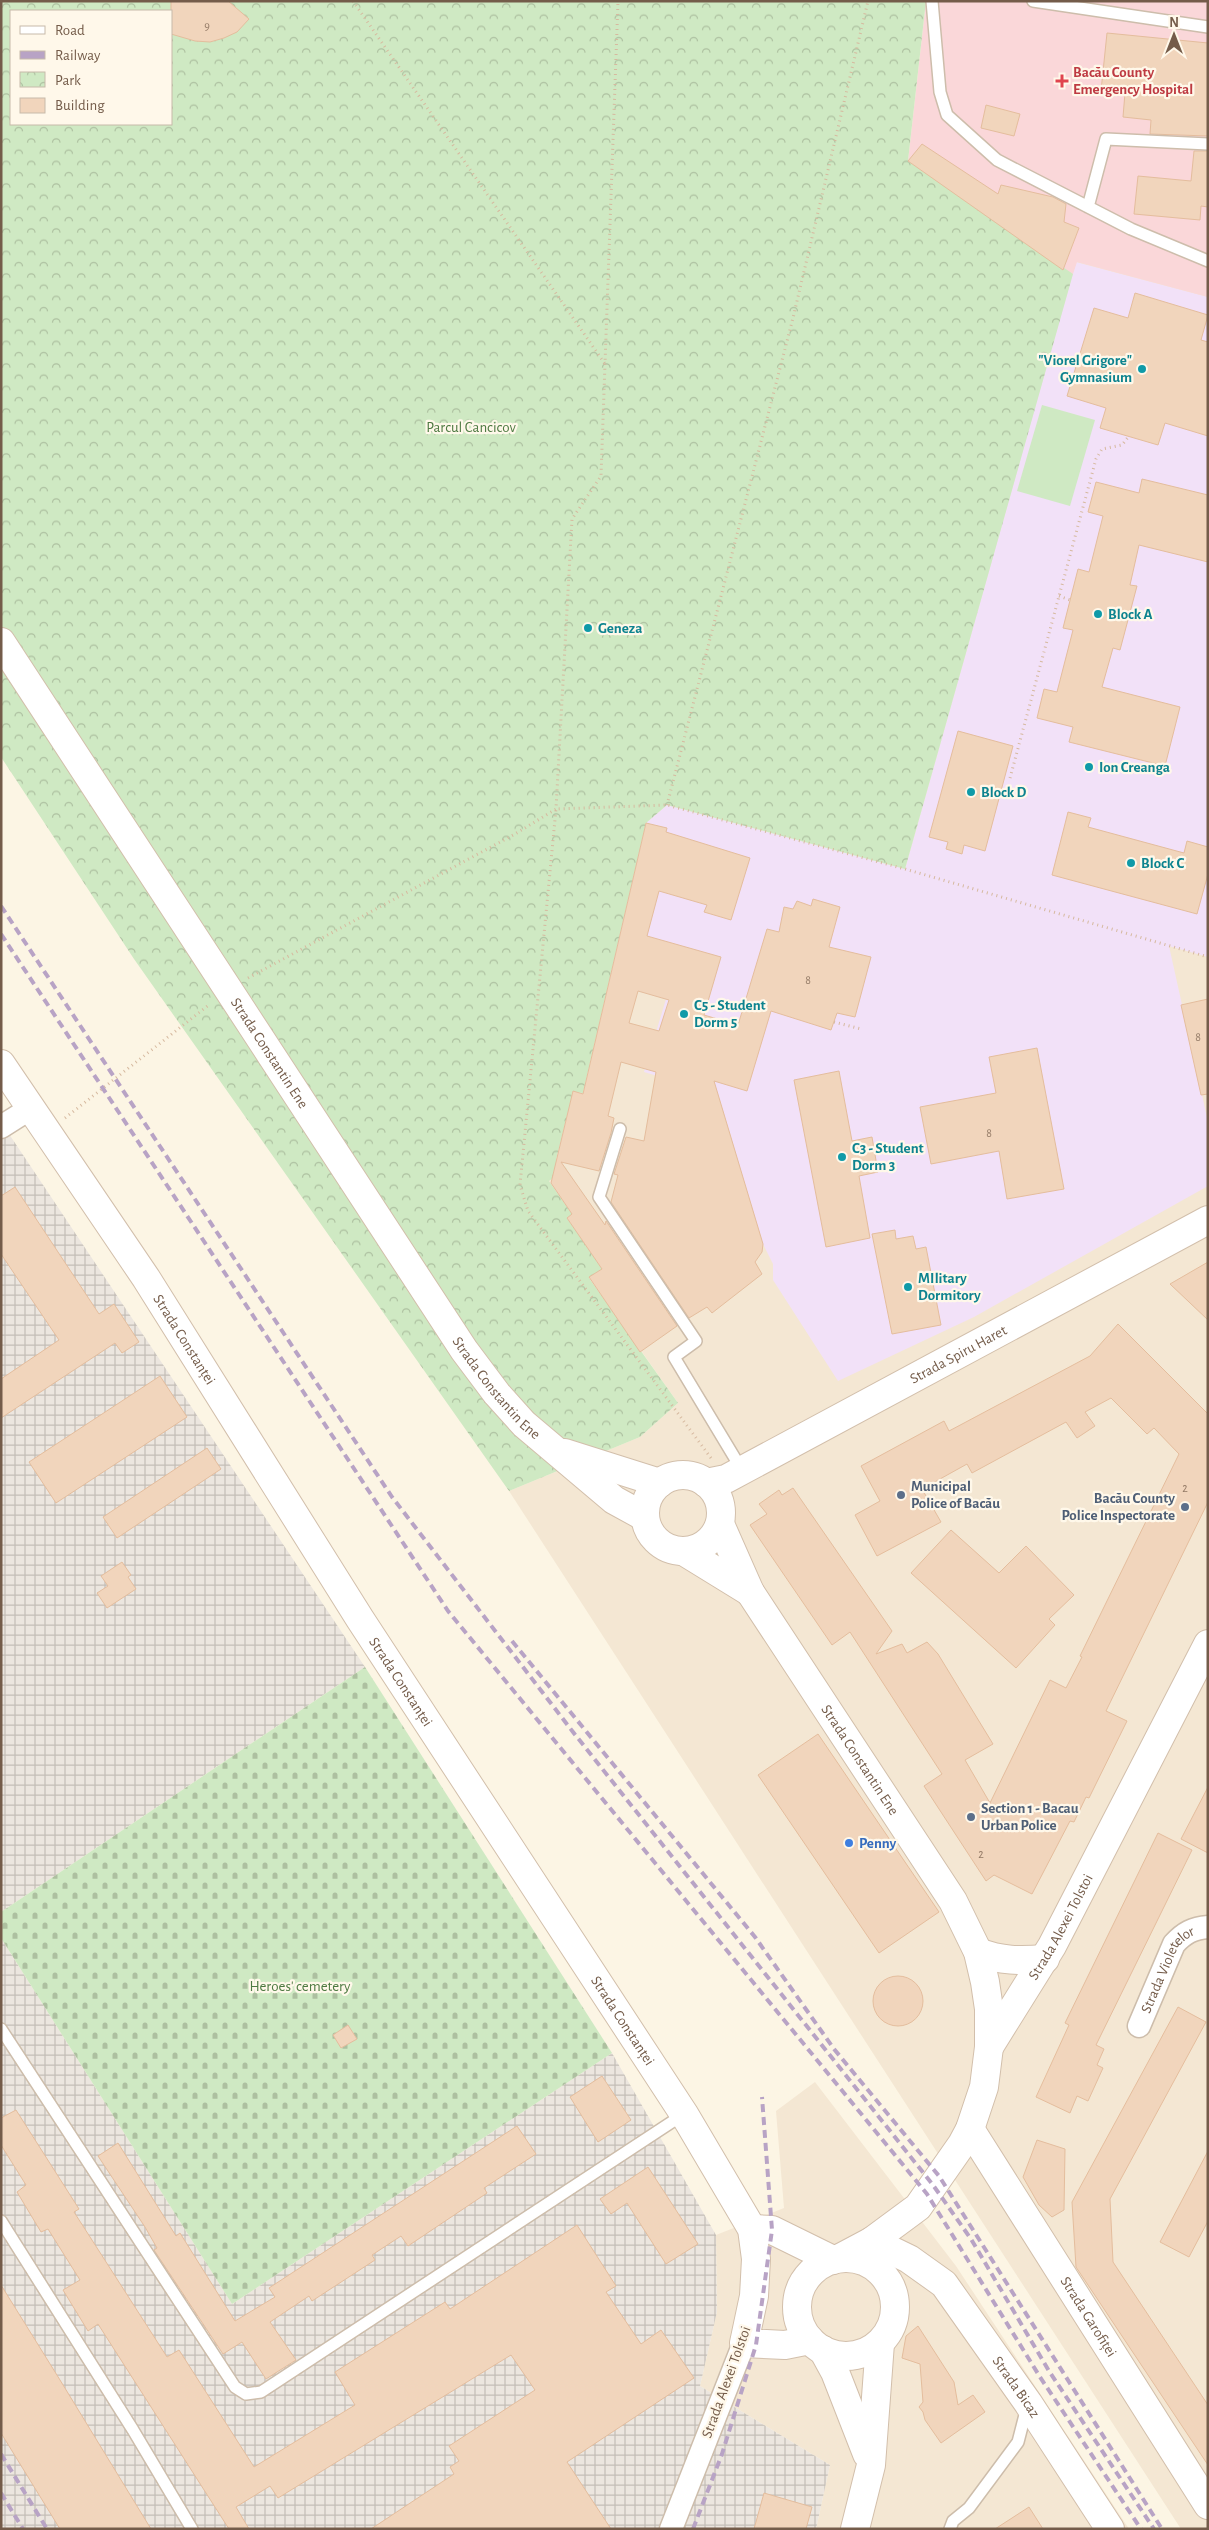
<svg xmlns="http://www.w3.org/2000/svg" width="1209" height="2530" viewBox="0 0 1209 2530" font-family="'Alegreya Sans',sans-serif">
	<defs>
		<pattern id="industrial-grid" width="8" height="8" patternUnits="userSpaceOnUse" patternTransform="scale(1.25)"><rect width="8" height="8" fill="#ece6df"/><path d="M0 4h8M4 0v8" fill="none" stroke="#c4beb7"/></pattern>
		<pattern id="cemetery-stones" width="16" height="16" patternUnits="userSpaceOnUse" patternTransform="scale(1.25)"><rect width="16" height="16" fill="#cfe9c3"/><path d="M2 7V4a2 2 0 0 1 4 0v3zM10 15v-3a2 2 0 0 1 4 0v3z" fill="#adc0a0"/></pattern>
		<pattern id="park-crowns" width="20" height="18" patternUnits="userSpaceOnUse" patternTransform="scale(1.25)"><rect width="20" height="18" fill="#cfe9c3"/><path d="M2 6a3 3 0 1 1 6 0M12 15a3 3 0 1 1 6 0" fill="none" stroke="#adc0a0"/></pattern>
	</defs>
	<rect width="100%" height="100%" fill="#fcf5e4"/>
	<path fill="#f4e7d3" d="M926,1H1208V2529H1181L509,1491L640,1437L678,1403L589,1277L601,1269L567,1218L572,1214L549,1181L566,1169L556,1160L573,1091L583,1093L646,823L667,805L905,869L1072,274L1067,273Z
		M815,2082L956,2266L1129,2529H816L830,2465L700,2386L717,2312L716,2235L784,2208L776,2111Z"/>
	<path fill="url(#industrial-grid)" d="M1,1122L365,1667L1,1912Z
		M1,1938L232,2304L612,2053L716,2235L717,2312L700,2386L830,2465L816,2529H1Z"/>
	<path fill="#f2e1f8" d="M1076,262L1208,297V957L1169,946L1208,1122V1186L974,1317L838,1381L773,1280V1264L763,1244L718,1094L644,1072L666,999L608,982L646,823L667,805L905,869Z"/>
	<path fill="#fad7d9" d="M926,1H1208V297L1077,262L1073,274L1067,273L908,161Z"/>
	<path fill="url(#cemetery-stones)" d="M365,1667L612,2053L232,2304L1,1938V1912Z"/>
	<path fill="url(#park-crowns)" fill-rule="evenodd" d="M1,1H926L908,161L1073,274L905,869L667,805L646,823L583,1093L573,1092L556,1160L567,1169L549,1181L572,1214L567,1218L602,1269L589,1278L678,1403L640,1437L509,1491L134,959L1,757ZM11,11H171V124H11Z"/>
	<path fill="#cfe9c3" d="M1042,405L1095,420L1070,506L1017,491Z"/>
	<path fill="#f1d5bc" stroke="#e4bd9d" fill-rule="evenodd" d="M171,1H228L249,19L237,32L224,38L210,42L195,41L171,34Z
		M1107,33L1208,43V136L1150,134L1151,120L1123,117L1125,93L1101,91Z
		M986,105L1020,114L1014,136L981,128Z
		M922,144L998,194L1001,185L1053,197L1066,204L1064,222L1079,228L1063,270L908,161Z
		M1194,151H1208V207L1201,206L1200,220L1134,214L1138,176L1191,181Z
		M1135,293L1208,315L1201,340L1208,342V436L1165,423L1158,445L1100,428L1106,408L1067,396L1094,308L1128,318Z
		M1142,479L1208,495V562L1139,545L1130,585L1137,586L1120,650L1113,648L1102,687L1180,707L1165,766L1069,742L1073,727L1037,718L1044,689L1057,692L1073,630L1063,628L1078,569L1089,572L1103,516L1088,512L1096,482L1139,493Z
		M958,731L1013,746L985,851L964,845L962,854L946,849L948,842L929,837Z
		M1068,812L1091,818L1088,827L1184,853L1187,841L1208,847V874L1197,914L1052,875Z
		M646,823L667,828L666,832L750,858L731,920L704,912L707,905L659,891L647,936L721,957L704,1015L738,1025L767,929L779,932L784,907L793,909L797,901L811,906L813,899L840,907L829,947L871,957L855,1017L837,1013L831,1030L771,1011L747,1091L714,1081L763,1244L762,1252L755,1262L762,1274L712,1313L707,1307L689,1318L611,1202L618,1175L614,1174L626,1137L644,1141L656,1072L621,1062L608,1116L614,1118L611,1133L599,1171L561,1162L605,1225L606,1221L677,1326L640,1352L589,1277L602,1269L567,1218L572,1214L551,1183L573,1091L583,1094ZM638,991L669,1000L659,1031L629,1023Z
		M1208,999V1094L1201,1095L1181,1005Z
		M1037,1048L1064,1189L1007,1199L999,1151L931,1164L920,1107L996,1093L989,1057Z
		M839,1071L852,1141L872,1137L878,1172L859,1176L870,1238L826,1247L794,1080Z
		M15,1187L99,1314L114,1304L139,1342L122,1353L115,1343L1,1418V1379L59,1340L1,1254V1196Z
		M895,1230L896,1239L913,1236L916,1249L926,1247L941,1325L892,1334L872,1234Z
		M1208,1262V1320L1170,1284Z
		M1118,1324L1208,1414V1502L1106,1711L1127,1721L1089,1798L1086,1797L1074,1822L1070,1821L1032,1894L994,1875L986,1881L924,1786L942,1774L850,1632L832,1645L750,1525L767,1514L759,1504L779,1490L782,1495L793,1488L892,1631L876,1654L902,1644L907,1653L927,1642L938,1654L993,1744L965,1760L990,1803L1050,1680L1066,1688L1082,1657L1080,1656L1179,1454L1154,1428L1147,1434L1111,1398L1085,1412L1095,1426L1077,1438L1066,1422L972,1473L967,1464L922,1489L941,1522L877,1556L855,1515L880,1501L861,1466L944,1421L949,1431L1090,1356Z
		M160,1376L187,1417L56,1503L29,1462Z
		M207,1448L221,1469L117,1538L103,1517Z
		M951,1530L999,1573L1026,1546L1074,1595L1049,1619L1055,1625L1016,1668L911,1573Z
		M122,1562L131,1575L128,1577L136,1589L107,1608L97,1593L108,1586L101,1576Z
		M818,1734L939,1912L879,1953L758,1775Z
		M1208,1787V1853L1181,1839Z
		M1158,1833L1192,1850L1096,2045L1104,2049L1097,2065L1103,2068L1088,2101L1077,2096L1070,2113L1036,2097L1069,2025L1065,2023Z
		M873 2001a25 25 0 1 1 50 0a25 25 0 1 1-50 0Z
		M1178,2007L1206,2022L1110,2199L1113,2262L1208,2405V2465L1076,2267L1072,2202Z
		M348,2025L357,2039L341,2048L333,2035Z
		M602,2076L631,2120L598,2142L570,2097Z
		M16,2110L79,2209L74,2212L167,2357L179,2350L254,2467L355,2405L335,2372L445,2302L450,2309L577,2225L616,2286L606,2292L641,2344L661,2330L694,2378L567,2462L611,2529H371L454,2474L450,2467L459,2461L449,2446L535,2390L511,2355L278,2498L270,2486L236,2507L249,2529H229L98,2324L88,2331L63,2290L80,2280L48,2229L41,2232L17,2192L26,2185L1,2145V2118Z
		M517,2126L536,2154L484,2188L487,2193L408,2246L401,2236L372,2255L375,2260L312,2301L309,2296L270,2322L296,2360L266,2379L242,2342L223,2354L154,2250L157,2248L145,2227L98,2156L118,2143L176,2236L180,2233L235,2321L275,2297L269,2288Z
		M1037,2140L1065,2149L1064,2210L1052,2217L1039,2205L1023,2177Z
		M1208,2151V2221L1189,2257L1160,2242Z
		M648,2167L698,2244L666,2264L627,2203L611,2214L600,2199Z
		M1,2285L60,2380L151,2529H60L1,2433Z
		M918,2326L954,2382L958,2405L973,2395L985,2412L941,2443L925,2420L923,2412L919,2407L923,2402L920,2364L902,2358L906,2336Z
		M764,2493L812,2507L806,2529H754Z
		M1029,2507L1043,2529H995Z"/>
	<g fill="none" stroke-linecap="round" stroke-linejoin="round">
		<defs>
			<path id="lane" d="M932,1L940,92L947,115L997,160L1131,229L1208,261
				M1033,1L1208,27
				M1088,207L1106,139L1208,144
				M620,1129L599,1197L696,1341L674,1357L742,1470
				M1,2029L235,2387L246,2394L261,2392L684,2114
				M1,2221L133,2430L192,2529
				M950,2529L953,2521L969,2508L1018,2442L1027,2407"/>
			<g id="street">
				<path d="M1,1127L31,1108"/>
				<path id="s1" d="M1139,2026L1174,1944C1184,1933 1193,1928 1208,1927"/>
				<path d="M671,2529L744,2343"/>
			</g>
			<g id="secondary">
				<path id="s2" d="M1,642L464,1350L497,1394L524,1424L614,1500L645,1517"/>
				<path id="s3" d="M1,1064L146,1278L360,1619L684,2114L752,2229L756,2259L754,2296L744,2343L785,2345L810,2340"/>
				<path d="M565,1453L660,1483"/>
				<circle cx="683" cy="1513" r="38"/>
				<path id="s4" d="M706,1483L726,1479L1208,1220"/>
				<path id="s5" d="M720,1524L750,1592L953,1901L978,1952L985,1982L989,2009V2047L984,2087L970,2129L962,2144L918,2207L872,2241L840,2258"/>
				<path d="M685,1552L750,1592"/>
				<path d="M978,1952C1001,1961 1020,1961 1045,1959"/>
				<path id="s6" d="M989,2047L1052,1946L1208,1644"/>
				<path id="s7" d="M970,2129L1208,2505"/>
				<path d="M752,2229L772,2230L833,2260"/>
				<path id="s8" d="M872,2241L909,2259L944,2284L1028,2403L1110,2529"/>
				<circle cx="846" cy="2307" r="49"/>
				<path d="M823,2350L835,2372L867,2454"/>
				<path d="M855,2529L871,2465L880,2343"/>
			</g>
		</defs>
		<use href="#lane" stroke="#cdbdab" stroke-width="14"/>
		<use href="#street" stroke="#cdbdab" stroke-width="25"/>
		<use href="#secondary" stroke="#d2bfab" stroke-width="30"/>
		<path stroke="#d6b99f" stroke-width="3" stroke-dasharray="1 4" stroke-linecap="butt" d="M353,1L605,364
			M1059,596L1070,600
			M1010,778L1096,459L1102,449L1122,445L1129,436
			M667,805L793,318L868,1
			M248,978L515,834L556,809L572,519L601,476L618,1
			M834,1022L861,1029
			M65,1118L210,1004
			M711,1458L528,1211L520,1185L556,809L667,805L905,869L1208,957"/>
		<use href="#lane" stroke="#fff" stroke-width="11"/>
		<use href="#street" stroke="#fff" stroke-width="22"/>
		<use href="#secondary" stroke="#fff" stroke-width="28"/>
		<path stroke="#b8a3c5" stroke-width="4" stroke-dasharray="8 5" stroke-linecap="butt" d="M1,906L392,1497L573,1732L933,2185L971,2239L1049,2371L1154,2529
			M1,934L448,1611L927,2194L1040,2377L1141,2529
			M512,1641L755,1937L834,2049L939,2176L1162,2529
			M1,2454L47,2529
			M1,2493L23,2529
			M693,2529L722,2454L756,2345L772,2230L762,2097"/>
	</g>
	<path fill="#e0444e" stroke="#fff8ea" stroke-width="2" d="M1059.5 73.5h5v5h5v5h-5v5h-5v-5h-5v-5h5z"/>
	<g fill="#0f9aa8" stroke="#fff8ea" stroke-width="2">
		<circle cx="1142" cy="369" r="5"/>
		<circle cx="1098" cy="614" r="5"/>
		<circle cx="588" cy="628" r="5"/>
		<circle cx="1089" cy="767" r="5"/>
		<circle cx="971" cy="792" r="5"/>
		<circle cx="1131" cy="863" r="5"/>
		<circle cx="684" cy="1014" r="5"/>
		<circle cx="842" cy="1157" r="5"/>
		<circle cx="908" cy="1287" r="5"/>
	</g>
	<g fill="#5c6f8a" stroke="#fff8ea" stroke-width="2">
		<circle cx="901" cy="1495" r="5"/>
		<circle cx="1185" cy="1507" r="5"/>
		<circle cx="971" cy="1817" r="5"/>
	</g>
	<circle fill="#3f7fe0" stroke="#fff8ea" stroke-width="2" cx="849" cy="1843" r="5"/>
	<g text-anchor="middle" stroke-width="4.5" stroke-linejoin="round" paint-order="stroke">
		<g font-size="12" fill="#937a66">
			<text x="207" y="30">9</text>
			<text x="808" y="984">8</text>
			<text x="1198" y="1041">8</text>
			<text x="989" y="1137">8</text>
			<text x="1185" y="1492">2</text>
			<text x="981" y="1858">2</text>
		</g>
		<g font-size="15" font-weight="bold" fill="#be3a42" stroke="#fff8ea" text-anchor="start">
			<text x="1073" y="77">Bacău County<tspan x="1073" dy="17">Emergency Hospital</tspan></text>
		</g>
		<g font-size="15" font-weight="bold" fill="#0d838f" stroke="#fff8ea" text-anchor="start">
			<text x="1132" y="365" text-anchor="end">"Viorel Grigore"<tspan x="1132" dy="17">Gymnasium</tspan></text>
			<text x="1108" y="619">Block A</text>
			<text x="598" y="633">Geneza</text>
			<text x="1099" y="772">Ion Creanga</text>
			<text x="981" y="797">Block D</text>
			<text x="1141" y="868">Block C</text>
			<text x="694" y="1010">C5 - Student<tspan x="694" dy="17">Dorm 5</tspan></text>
			<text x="852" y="1153">C3 - Student<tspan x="852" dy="17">Dorm 3</tspan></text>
			<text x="918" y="1283">MIlitary<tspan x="918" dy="17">Dormitory</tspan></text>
		</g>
		<g font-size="15" fill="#4e7a42" stroke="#fff8ea">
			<text x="471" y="432">Parcul Cancicov</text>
			<text x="300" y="1991">Heroes' cemetery</text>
		</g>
		<g font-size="15" fill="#745c4a" stroke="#fff8ea">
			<text dy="5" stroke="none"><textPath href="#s2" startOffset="491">Strada Constantin Ene</textPath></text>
			<text dy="5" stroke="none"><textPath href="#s3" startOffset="331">Strada Constanței</textPath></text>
			<text dy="5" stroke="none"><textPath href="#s4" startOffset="284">Strada Spiru Haret</textPath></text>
			<text dy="5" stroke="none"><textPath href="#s2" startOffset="896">Strada Constantin Ene</textPath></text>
			<text dy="5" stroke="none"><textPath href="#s3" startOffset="736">Strada Constanței</textPath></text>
			<text dy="5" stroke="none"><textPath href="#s5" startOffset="275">Strada Constantin Ene</textPath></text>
			<text dy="5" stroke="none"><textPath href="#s6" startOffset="140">Strada Alexei Tolstoi</textPath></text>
			<text dy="5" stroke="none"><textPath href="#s1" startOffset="64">Strada Violetelor</textPath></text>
			<text dy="5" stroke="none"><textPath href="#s3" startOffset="1141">Strada Constanței</textPath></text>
			<text dy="5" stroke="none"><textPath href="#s7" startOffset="222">Strada Garofiței</textPath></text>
			<text transform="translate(726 2382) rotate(-70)" y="5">Strada Alexei Tolstoi</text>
			<text dy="5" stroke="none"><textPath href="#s8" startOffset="210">Strada Bicaz</textPath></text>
		</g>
		<g font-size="15" font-weight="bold" fill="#4e5e75" stroke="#fff8ea" text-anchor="start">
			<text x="911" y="1491">Municipal<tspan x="911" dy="17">Police of Bacău</tspan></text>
			<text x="1175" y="1503" text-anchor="end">Bacău County<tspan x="1175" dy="17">Police Inspectorate</tspan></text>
			<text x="981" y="1813">Section 1 - Bacau<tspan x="981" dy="17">Urban Police</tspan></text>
		</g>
		<g font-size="15" font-weight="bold" fill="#366cbe" stroke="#fff8ea" text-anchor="start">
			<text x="859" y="1848">Penny</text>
		</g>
	</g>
	<rect width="1209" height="2530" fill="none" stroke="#745c4a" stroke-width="5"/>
	<rect x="10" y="10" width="162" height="115" fill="#fff8ea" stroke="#c7baaa"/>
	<rect x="20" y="26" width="25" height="8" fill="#ffffff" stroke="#c7baaa"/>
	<text x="55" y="35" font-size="15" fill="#745c4a">Road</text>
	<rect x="20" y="51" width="25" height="8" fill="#b8a3c5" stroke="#c7baaa"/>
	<text x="55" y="60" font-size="15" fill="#745c4a">Railway</text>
	<rect x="20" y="72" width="25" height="15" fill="url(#park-crowns)" stroke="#c7baaa"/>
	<text x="55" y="85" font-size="15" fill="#745c4a">Park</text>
	<rect x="20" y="98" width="25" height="15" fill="#f1d5bc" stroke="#c7baaa"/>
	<text x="55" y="110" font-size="15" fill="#745c4a">Building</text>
	<g transform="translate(1174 35)" stroke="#fff8ea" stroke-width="4" paint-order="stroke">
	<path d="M0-4L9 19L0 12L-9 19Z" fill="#745c4a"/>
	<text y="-8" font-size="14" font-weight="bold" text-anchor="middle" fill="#745c4a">N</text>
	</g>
</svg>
